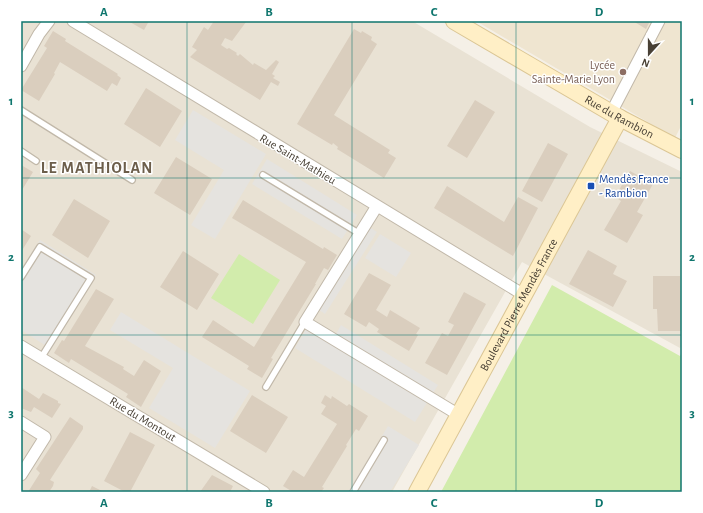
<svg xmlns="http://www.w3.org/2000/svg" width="703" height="513" viewBox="0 0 703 513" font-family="'Alegreya Sans',sans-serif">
	<rect width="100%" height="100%" fill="#f5f0e7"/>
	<path fill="#e9e2d4" d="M21,21H412L590,127L682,172V345L680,348L522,262L392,492H21Z"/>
	<path fill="#efe5d0" d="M476,21H682V124L675,138Z"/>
	<path fill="#d2ecac" d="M239,254L280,280L253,324L211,298Z
		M552,285L680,356L682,352V492H441Z"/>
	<path fill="#e5e3df" d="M193,110L266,154L215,239L191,225L224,170L175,140Z
		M267,159L357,215L342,239L252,184Z
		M366,225L377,232L325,314L315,307Z
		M380,234L411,253L396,277L365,258Z
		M40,240L96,275L51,349L21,330V270Z
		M121,312L250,391L215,448L149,408L173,368L110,330Z
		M312,319L336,334L341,325L438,385L415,422L295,348Z
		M388,426L419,445L390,492H348Z"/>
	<path fill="#dacebe" d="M128,21H149L144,30Z
		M214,21L246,22L232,41L225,38L221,45L227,49L229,48L237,53L236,54L238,56L240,54L253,65L254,63L266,70L276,60L279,62L272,74L275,76L273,78L280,82L278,86L271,82L260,100L190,57L197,50L192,47L204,27L208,30Z
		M633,21H650L646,29Z
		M354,29L361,33L362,31L372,37L371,40L377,44L334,115L390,150L388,153L396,158L384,178L337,149L338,147L333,143L332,145L297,124Z
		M53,31L66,39L65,41L118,74L117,75L121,78L117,86L112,83L107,91L60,62L54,73L55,74L39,101L21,90L47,48L44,46Z
		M146,88L182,111L160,147L124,124Z
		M475,100L495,112L467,158L447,146Z
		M548,143L568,154L542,202L522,191Z
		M176,157L212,179L190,215L154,193Z
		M21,165L33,172L22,190L21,189Z
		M630,171L653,184L637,212L643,215L627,243L604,230L621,201L615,197Z
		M447,186L504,222L518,197L538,208L513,256L434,208Z
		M74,199L110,221L88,258L52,235Z
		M243,200L323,249L324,247L337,255L328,270L324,268L315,284H316L271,358L273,359L262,378L247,369L249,366L202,337L213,320L254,347L306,262L232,218Z
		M21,229L31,236L21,252Z
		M588,250L617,266L613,274L627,281L613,307L569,284Z
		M183,251L219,274L197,310L160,287Z
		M369,273L391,285L376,310L387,317L390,310L420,328L416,334L418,335L409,351L377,332L379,329L369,322L366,327L344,314Z
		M653,276H680L682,331H658L657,309H653Z
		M96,289L114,299L85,346L124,367L123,369L134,376L144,360L161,371L141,407L126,397L128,394L71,359L69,363L54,353L62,340L64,341Z
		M464,292L486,304L447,375L425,363L442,333L448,336L454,325L448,322Z
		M21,387L39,399L43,393L58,401V403L61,404L52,418L34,407L31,412L21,408Z
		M252,395L288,417L266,453L230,431Z
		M325,395L331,399L332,396L347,406L349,404L368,416L359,431L356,429L346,445L347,446L322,487L324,488L321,492H293L283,486L293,470L304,477L337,424L321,414L326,406L321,403Z
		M70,417L83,426V429L50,480L54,482L53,486L49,492H28L40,473L36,469Z
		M130,432L155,445L130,492H125L104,481Z
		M212,475L233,486L230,492H200Z
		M92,486L104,492H89Z"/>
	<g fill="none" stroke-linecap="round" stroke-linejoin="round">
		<defs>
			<path id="lane" d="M21,110L132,180
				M21,151L36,161
				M263,175L360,234
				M21,277L40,247L91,278L41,358
				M266,387L305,322
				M353,492L384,440"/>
			<path id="street" d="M73,21L524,295
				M21,66L39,34L49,21
				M611,113L659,21
				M377,206L305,322L459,415
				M21,346L264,492
				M21,422L45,437L21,475"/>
			<g id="secondary">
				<path id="s1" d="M454,21L620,118L682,150"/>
				<path id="s2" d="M417,492L620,118"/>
			</g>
		</defs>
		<use href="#lane" stroke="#c1b8a9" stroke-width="8"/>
		<use href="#street" stroke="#c1b8a9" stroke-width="13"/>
		<use href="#secondary" stroke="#dbc695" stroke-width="18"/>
		<use href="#lane" stroke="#fff" stroke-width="5.5"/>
		<use href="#street" stroke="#fff" stroke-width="11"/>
		<use href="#secondary" stroke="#ffefc6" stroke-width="16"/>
	</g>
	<path fill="none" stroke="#0f766e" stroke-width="1" stroke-opacity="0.55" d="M187,21V492M352,21V492M516,21V492M21,178H682M21,335H682"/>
	<circle fill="#8d6e63" stroke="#fff" stroke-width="1.5" cx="623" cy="72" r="4"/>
	<rect fill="#1a4fb4" stroke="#fff" stroke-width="1.5" x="587" y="182" width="8" height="8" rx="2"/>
	<g text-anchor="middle" stroke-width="3" stroke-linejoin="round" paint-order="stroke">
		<g font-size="12" fill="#785e54" stroke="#fff" text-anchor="end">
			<text x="615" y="69">Lycée<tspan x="615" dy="14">Sainte-Marie Lyon</tspan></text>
		</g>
		<g font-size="12" fill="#484035" stroke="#fff">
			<text dy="4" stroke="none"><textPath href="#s1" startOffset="191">Rue du Rambion</textPath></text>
			<text transform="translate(298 159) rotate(31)" y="4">Rue Saint-Mathieu</text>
			<text dy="4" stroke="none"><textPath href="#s2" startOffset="213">Boulevard Pierre Mendès France</textPath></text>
			<text transform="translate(143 419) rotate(31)" y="4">Rue du Montout</text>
		</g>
		<g font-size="12" fill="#164399" stroke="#fff" text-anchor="start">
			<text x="599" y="183">Mendès France<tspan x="599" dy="14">- Rambion</tspan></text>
		</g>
		<g font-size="16" font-weight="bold" letter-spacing="1" fill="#6c5e4b" stroke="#fff">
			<text x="97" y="173">LE MATHIOLAN</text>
		</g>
	</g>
	<rect width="703" height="513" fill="none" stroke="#ffffff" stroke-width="44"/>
	<g transform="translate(649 54) rotate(201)" stroke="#ffffff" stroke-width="3" paint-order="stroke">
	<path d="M0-3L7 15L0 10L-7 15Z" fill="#484035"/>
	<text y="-6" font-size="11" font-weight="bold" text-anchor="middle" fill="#484035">N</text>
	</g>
	<rect x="22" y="22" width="659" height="469" fill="none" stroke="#0f766e" stroke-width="1.5"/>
	<g font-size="13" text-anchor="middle" font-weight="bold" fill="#0f766e">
		<text x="104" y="16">A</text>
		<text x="269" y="16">B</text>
		<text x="434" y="16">C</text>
		<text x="599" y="16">D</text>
		<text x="11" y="105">1</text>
		<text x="692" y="105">1</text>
		<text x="11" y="261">2</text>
		<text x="692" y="261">2</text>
		<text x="11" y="417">3</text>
		<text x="692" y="417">3</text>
		<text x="104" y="507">A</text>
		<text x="269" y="507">B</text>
		<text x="434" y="507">C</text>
		<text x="599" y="507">D</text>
	</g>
</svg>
